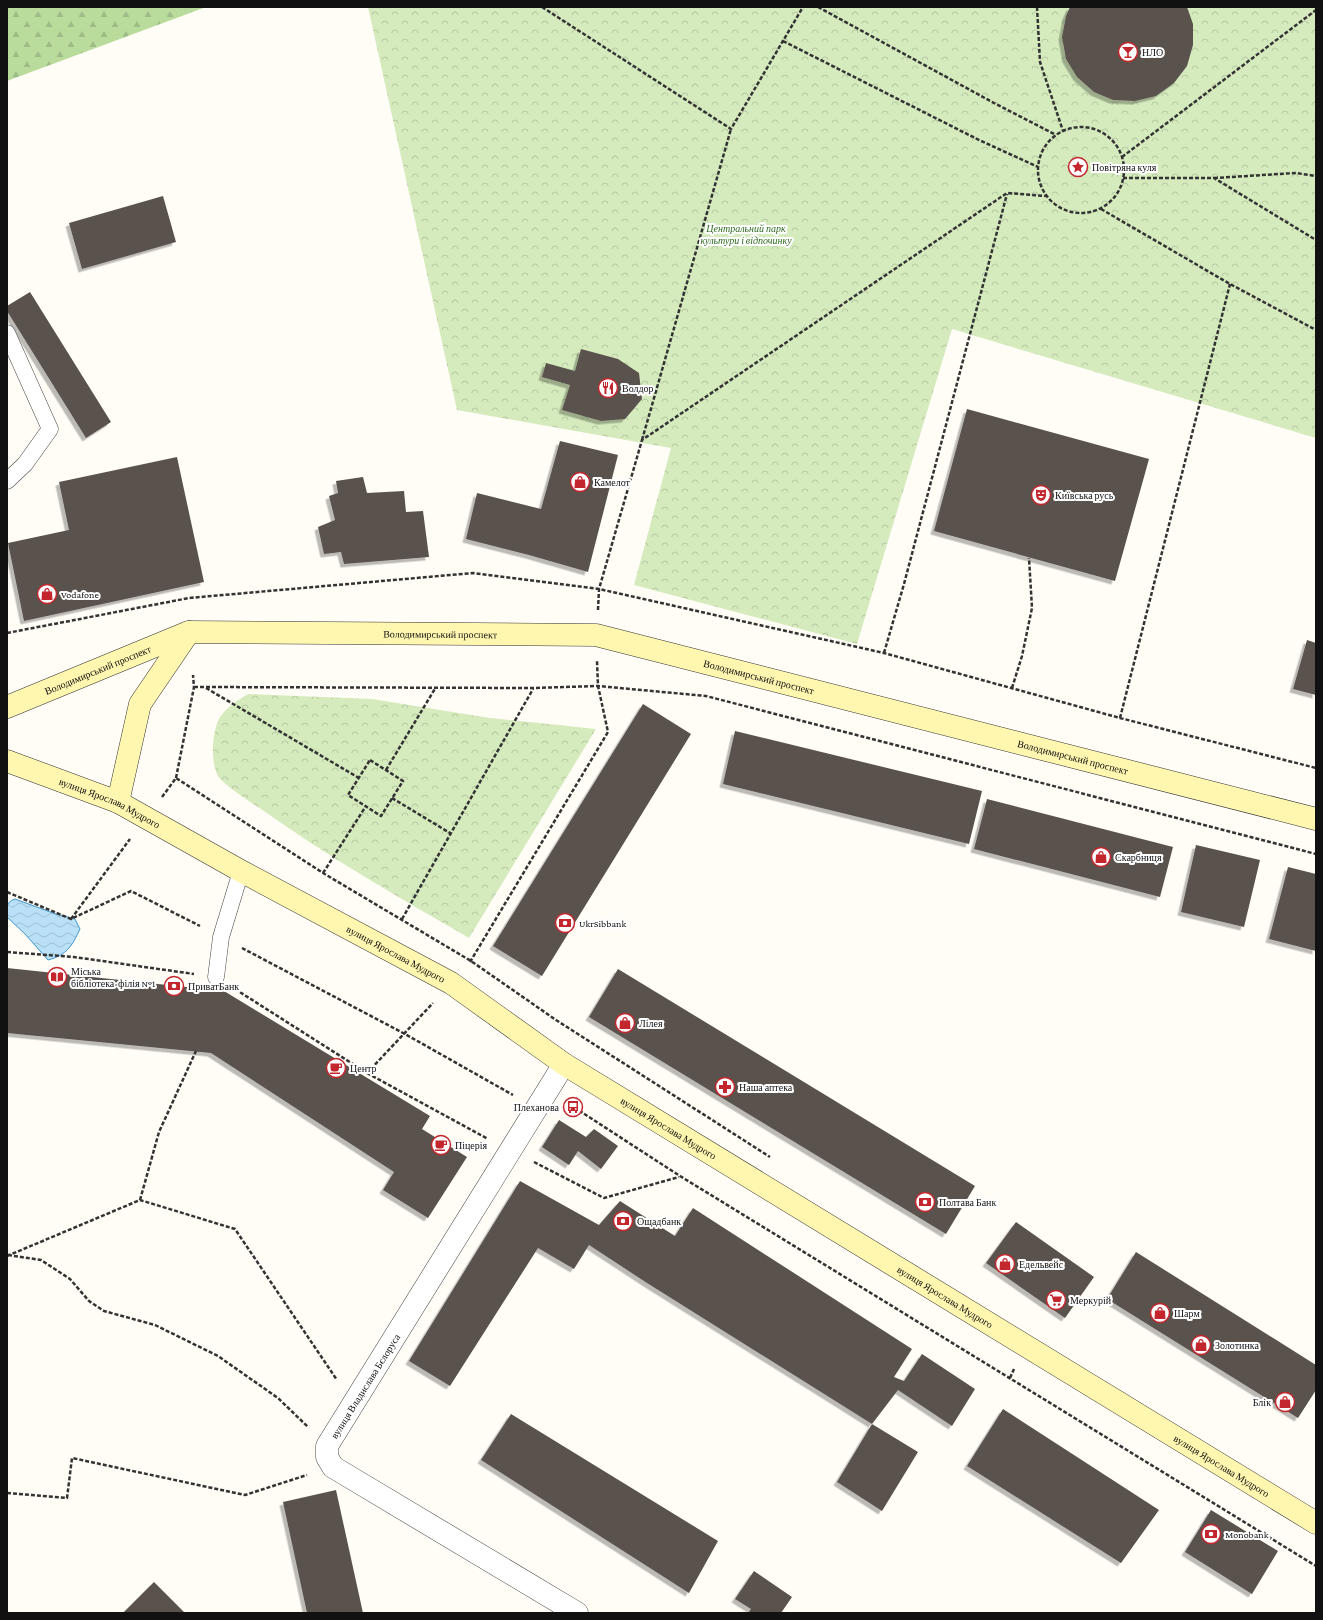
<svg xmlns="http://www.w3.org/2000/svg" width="1323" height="1620" viewBox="0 0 1323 1620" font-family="'Crimson Pro',serif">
	<defs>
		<pattern id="forest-firs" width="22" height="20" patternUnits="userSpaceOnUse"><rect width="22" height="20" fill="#b9dc9c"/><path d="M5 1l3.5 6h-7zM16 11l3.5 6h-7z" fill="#9ebc85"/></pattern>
		<pattern id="park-crowns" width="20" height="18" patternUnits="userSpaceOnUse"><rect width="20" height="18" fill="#d5ebbd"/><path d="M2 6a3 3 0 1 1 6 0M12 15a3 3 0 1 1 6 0" fill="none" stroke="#b6c8a1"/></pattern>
		<pattern id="water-waves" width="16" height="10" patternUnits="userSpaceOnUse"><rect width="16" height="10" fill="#b9e0f7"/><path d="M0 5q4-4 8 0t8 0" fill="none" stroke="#9ebfd3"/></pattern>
		<filter id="shadow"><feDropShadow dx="-3.5" dy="3.5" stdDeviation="0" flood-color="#0004"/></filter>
	</defs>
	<rect width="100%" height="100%" fill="#fffdf5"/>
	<path fill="url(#forest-firs)" d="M7,7H206L7,81Z"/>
	<path fill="url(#park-crowns)" d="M368,7H1316V438L952,329L857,644L634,585L671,448L457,410Z
		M248,694L372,699L490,718L596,729L469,938C398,897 327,856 261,809C251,803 223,784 218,776C210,761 212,731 220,717C227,707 238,700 248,694Z"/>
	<path fill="url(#water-waves)" stroke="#3f96cf" d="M15,899L53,913L75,919L80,929C72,946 67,955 48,960L25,934L7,917C7,909 5,902 15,899Z"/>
	<path fill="#5a524d" filter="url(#shadow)" d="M1070,7H1187L1193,24V45L1187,66L1174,83L1156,96L1135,101L1113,100L1094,92L1077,77L1066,59L1062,37L1066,16Z
		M163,196L176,242L82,269L69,223Z
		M30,292L111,422L86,438L7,311V306Z
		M581,349L618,359L639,373L642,399L625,419L601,421L562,410L570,385L542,377L546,363L575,371Z
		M967,409L1149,459L1115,581L934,531Z
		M560,441L618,455L588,572L529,555L466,539L477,493L541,509Z
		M177,457L204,582L24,621L8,543L69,530L59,482Z
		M363,477L367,493L404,491L406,512L423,511L429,557L344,564L341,552L324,554L318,527L335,520L329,496L338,493L336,481Z
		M1307,640L1316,643V695L1293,689Z
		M643,704L691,734L542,976L493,946Z
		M735,731L982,791L969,844L723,784Z
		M987,799L1173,847L1160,897L974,849Z
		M1196,845L1260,860L1244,927L1181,912Z
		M1288,867L1316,874V951L1269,939Z
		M7,968L224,991L430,1116L422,1129L467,1157L428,1218L383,1190L394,1172L211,1053L7,1033Z
		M618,969L975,1186L946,1234L589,1017Z
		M559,1120L586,1137L594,1129L618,1146L601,1169L578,1151L569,1165L542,1147Z
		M520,1181L599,1225L620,1201L675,1236L693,1208L912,1349L894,1377L904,1381L922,1354L975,1389L952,1426L898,1390L872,1424L647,1283L589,1245L574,1269L538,1248L450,1386L409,1361Z
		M1016,1222L1094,1277L1065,1318L986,1263Z
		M1136,1252L1316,1365V1390L1298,1418L1107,1299Z
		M1003,1409L1159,1510L1121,1563L967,1466Z
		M511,1414L718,1541L689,1593L481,1460Z
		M872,1424L918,1452L882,1511L837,1482Z
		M336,1490L363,1613H307L283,1502Z
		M1211,1510L1278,1551L1252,1594L1185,1552Z
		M754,1571L792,1597L781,1613H748L751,1609L735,1599Z
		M154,1582L185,1613H123Z"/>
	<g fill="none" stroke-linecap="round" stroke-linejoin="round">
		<defs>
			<path id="service" d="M7,333L50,429L25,464L7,481
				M216,977L221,937L241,871"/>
			<path id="minor" d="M564,1064L327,1446V1457L333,1467L577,1613"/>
			<g id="secondary">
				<path id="s1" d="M7,707L189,632L596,635L1316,819"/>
				<path id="s2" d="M7,761L118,802L241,871L451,983L564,1064L1316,1523"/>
				<path d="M118,802L140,704L189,632"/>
			</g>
		</defs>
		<use href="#service" stroke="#444" stroke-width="17"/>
		<use href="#minor" stroke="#444" stroke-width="23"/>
		<use href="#secondary" stroke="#333" stroke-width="23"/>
		<path stroke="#333" stroke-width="2.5" stroke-dasharray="4 2" stroke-linecap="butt" d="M542,7L731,129L803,7
			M818,7L994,103L1056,135
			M1037,7L1040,62L1063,131
			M783,41L979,140L1038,167
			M1038 170a43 43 0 1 1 86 0a43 43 0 1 1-86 0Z
			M1122,157L1316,10
			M1123,178H1214L1316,240
			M1214,178L1296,173L1316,176
			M1101,209L1230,284L1316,330
			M642,440L731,129
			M598,610L599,589L642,440L1007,193L1046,196
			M7,633L189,598L473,573L599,589L884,653L1120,718L1316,768
			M884,653L904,584L1007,194
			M194,687L533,688L598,686L706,696L1316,854
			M206,688L359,778
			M1012,688L1022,656L1032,608L1029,558
			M1120,718L1230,284
			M370,760L403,781L381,816L348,795Z
			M386,770L436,687
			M176,778L194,687L193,675
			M162,797L176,778L323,873L471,961L556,1020L770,1157
			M392,798L450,833
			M323,873L366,806
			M7,892L71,919L131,891L200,926
			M71,919L130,839
			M402,919L533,689
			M242,948L405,1034L513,1095
			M7,952L74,957L194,974
			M470,962L608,732L598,686L597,661
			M235,989L367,1073L433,1003
			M367,1073L488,1139
			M569,1104L680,1176L1316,1566
			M534,1162L604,1198L679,1177
			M140,1200L159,1132L196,1051
			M8,1255L41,1260L70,1279L89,1301L104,1311L155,1325L218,1356L278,1398L308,1427
			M7,1256L140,1200L235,1229L337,1380
			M1010,1378L1014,1369
			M7,1493L67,1498L72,1458L245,1495L307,1475"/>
		<use href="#service" stroke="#fff" stroke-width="16"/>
		<use href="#minor" stroke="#fff" stroke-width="22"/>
		<use href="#secondary" stroke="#fff6b0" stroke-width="22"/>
	</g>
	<defs>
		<symbol id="bar-ring" viewBox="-11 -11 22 22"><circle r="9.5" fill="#fff" stroke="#c4262e" stroke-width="1.5"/><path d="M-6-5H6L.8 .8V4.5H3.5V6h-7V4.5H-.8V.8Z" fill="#c4262e"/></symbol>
		<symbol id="sight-ring" viewBox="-11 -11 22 22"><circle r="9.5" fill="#fff" stroke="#c4262e" stroke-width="1.5"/><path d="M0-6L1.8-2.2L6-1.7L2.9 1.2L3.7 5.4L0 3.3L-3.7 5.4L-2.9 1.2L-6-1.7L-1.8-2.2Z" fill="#c4262e"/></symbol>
		<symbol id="restaurant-ring" viewBox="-11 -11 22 22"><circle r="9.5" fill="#fff" stroke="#c4262e" stroke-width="1.5"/><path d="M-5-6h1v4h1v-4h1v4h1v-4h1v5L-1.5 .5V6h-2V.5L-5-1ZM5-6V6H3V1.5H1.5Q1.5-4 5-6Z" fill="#c4262e"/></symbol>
		<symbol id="shop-ring" viewBox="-11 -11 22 22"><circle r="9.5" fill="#fff" stroke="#c4262e" stroke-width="1.5"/><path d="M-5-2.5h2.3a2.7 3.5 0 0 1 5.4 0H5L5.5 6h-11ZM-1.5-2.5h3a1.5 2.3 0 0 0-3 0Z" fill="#c4262e"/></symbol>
		<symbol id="theatre-ring" viewBox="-11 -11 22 22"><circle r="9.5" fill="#fff" stroke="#c4262e" stroke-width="1.5"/><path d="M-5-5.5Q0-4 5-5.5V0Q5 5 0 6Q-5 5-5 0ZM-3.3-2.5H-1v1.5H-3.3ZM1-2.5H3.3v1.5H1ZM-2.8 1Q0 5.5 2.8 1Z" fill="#c4262e"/></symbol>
		<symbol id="bank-ring" viewBox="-11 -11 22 22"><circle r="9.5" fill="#fff" stroke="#c4262e" stroke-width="1.5"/><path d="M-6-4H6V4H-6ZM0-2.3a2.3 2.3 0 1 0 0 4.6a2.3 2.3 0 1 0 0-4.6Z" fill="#c4262e"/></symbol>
		<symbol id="library-ring" viewBox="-11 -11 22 22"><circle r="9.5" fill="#fff" stroke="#c4262e" stroke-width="1.5"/><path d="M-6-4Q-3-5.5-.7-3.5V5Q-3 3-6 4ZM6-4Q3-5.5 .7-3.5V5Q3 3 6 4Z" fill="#c4262e"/></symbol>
		<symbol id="cafe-ring" viewBox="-11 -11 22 22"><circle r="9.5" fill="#fff" stroke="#c4262e" stroke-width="1.5"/><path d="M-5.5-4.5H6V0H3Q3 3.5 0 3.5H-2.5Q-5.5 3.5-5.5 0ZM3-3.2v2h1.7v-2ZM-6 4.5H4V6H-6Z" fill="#c4262e"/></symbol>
		<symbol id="pharmacy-ring" viewBox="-11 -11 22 22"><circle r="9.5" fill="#fff" stroke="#c4262e" stroke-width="1.5"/><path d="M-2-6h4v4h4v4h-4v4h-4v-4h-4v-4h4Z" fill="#c4262e"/></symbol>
		<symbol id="bus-ring" viewBox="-11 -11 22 22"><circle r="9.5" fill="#fff" stroke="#c4262e" stroke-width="1.5"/><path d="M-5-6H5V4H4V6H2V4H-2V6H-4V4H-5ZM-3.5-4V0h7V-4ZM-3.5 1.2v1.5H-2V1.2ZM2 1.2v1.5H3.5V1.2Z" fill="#c4262e"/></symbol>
		<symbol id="supermarket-ring" viewBox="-11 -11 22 22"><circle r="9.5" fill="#fff" stroke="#c4262e" stroke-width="1.5"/><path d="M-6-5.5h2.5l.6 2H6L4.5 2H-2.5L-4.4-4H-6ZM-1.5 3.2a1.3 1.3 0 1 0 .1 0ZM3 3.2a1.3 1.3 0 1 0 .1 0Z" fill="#c4262e"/></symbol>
	</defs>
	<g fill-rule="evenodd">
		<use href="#bar-ring" x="1117" y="41" width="22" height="22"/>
		<use href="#sight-ring" x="1067" y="156" width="22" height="22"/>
		<use href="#restaurant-ring" x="597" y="377" width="22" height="22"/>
		<use href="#shop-ring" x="569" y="471" width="22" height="22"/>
		<use href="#theatre-ring" x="1030" y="484" width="22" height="22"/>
		<use href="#shop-ring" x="36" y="583" width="22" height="22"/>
		<use href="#shop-ring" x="1090" y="846" width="22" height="22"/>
		<use href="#bank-ring" x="554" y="912" width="22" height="22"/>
		<use href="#library-ring" x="46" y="966" width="22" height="22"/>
		<use href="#bank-ring" x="163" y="975" width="22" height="22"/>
		<use href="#shop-ring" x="614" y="1012" width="22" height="22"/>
		<use href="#cafe-ring" x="325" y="1057" width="22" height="22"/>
		<use href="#pharmacy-ring" x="714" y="1076" width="22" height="22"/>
		<use href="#bus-ring" x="562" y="1096" width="22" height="22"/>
		<use href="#cafe-ring" x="430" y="1134" width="22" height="22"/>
		<use href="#bank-ring" x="914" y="1191" width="22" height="22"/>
		<use href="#bank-ring" x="612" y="1210" width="22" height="22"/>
		<use href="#shop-ring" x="994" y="1253" width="22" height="22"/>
		<use href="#supermarket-ring" x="1045" y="1289" width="22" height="22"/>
		<use href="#shop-ring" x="1149" y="1302" width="22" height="22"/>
		<use href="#shop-ring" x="1190" y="1334" width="22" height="22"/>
		<use href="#shop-ring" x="1274" y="1391" width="22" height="22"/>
		<use href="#bank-ring" x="1200" y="1523" width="22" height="22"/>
	</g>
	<g text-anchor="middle" stroke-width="4" stroke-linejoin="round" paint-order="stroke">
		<g font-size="10" fill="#111" stroke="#fff" text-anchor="start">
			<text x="1142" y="56">НЛО</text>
			<text x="1092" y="171">Повітряна куля</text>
			<text x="622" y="392">Волдор</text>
			<text x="594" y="486">Камелот</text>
			<text x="1055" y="499">Київська русь</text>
			<text x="61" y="598">Vodafone</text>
			<text x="1115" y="861">Скарбниця</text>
			<text x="579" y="927">UkrSibbank</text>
			<text x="71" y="975">Міська<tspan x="71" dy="12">бібліотека-філія №1</tspan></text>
			<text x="188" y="990">ПриватБанк</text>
			<text x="639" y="1027">Лілея</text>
			<text x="350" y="1072">Центр</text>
			<text x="739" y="1091">Наша аптека</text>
			<text x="559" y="1111" text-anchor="end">Плеханова</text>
			<text x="455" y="1149">Піцерія</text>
			<text x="939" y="1206">Полтава Банк</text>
			<text x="637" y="1225">Ощадбанк</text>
			<text x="1019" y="1268">Едельвейс</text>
			<text x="1070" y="1304">Меркурій</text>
			<text x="1174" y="1317">Шарм</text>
			<text x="1215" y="1349">Золотинка</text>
			<text x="1271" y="1406" text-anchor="end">Блік</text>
			<text x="1225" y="1538">Monobank</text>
		</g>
		<g font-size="10" font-style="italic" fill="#2f6b1f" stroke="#fff">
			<text x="746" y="232">Центральний парк<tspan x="746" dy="12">культури і відпочинку</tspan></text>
		</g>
		<g font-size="10" fill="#111" stroke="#fff">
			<text dy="4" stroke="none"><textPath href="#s1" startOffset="448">Володимирський проспект</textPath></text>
			<text dy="4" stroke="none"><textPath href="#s1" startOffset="98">Володимирський проспект</textPath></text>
			<text dy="4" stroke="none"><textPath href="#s1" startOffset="772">Володимирський проспект</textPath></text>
			<text dy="4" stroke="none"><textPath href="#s1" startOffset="1096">Володимирський проспект</textPath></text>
			<text dy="4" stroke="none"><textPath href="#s2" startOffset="111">вулиця Ярослава Мудрого</textPath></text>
			<text dy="4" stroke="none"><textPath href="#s2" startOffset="435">вулиця Ярослава Мудрого</textPath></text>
			<text dy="4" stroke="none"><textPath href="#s2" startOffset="759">вулиця Ярослава Мудрого</textPath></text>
			<text dy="4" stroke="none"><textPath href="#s2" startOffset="1083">вулиця Ярослава Мудрого</textPath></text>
			<text transform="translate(365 1386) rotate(-58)" y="4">вулиця Владислава Бєлоруса</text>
			<text dy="4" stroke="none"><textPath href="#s2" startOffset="1407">вулиця Ярослава Мудрого</textPath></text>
		</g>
	</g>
	<rect width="1323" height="1620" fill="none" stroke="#111111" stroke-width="16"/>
</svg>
